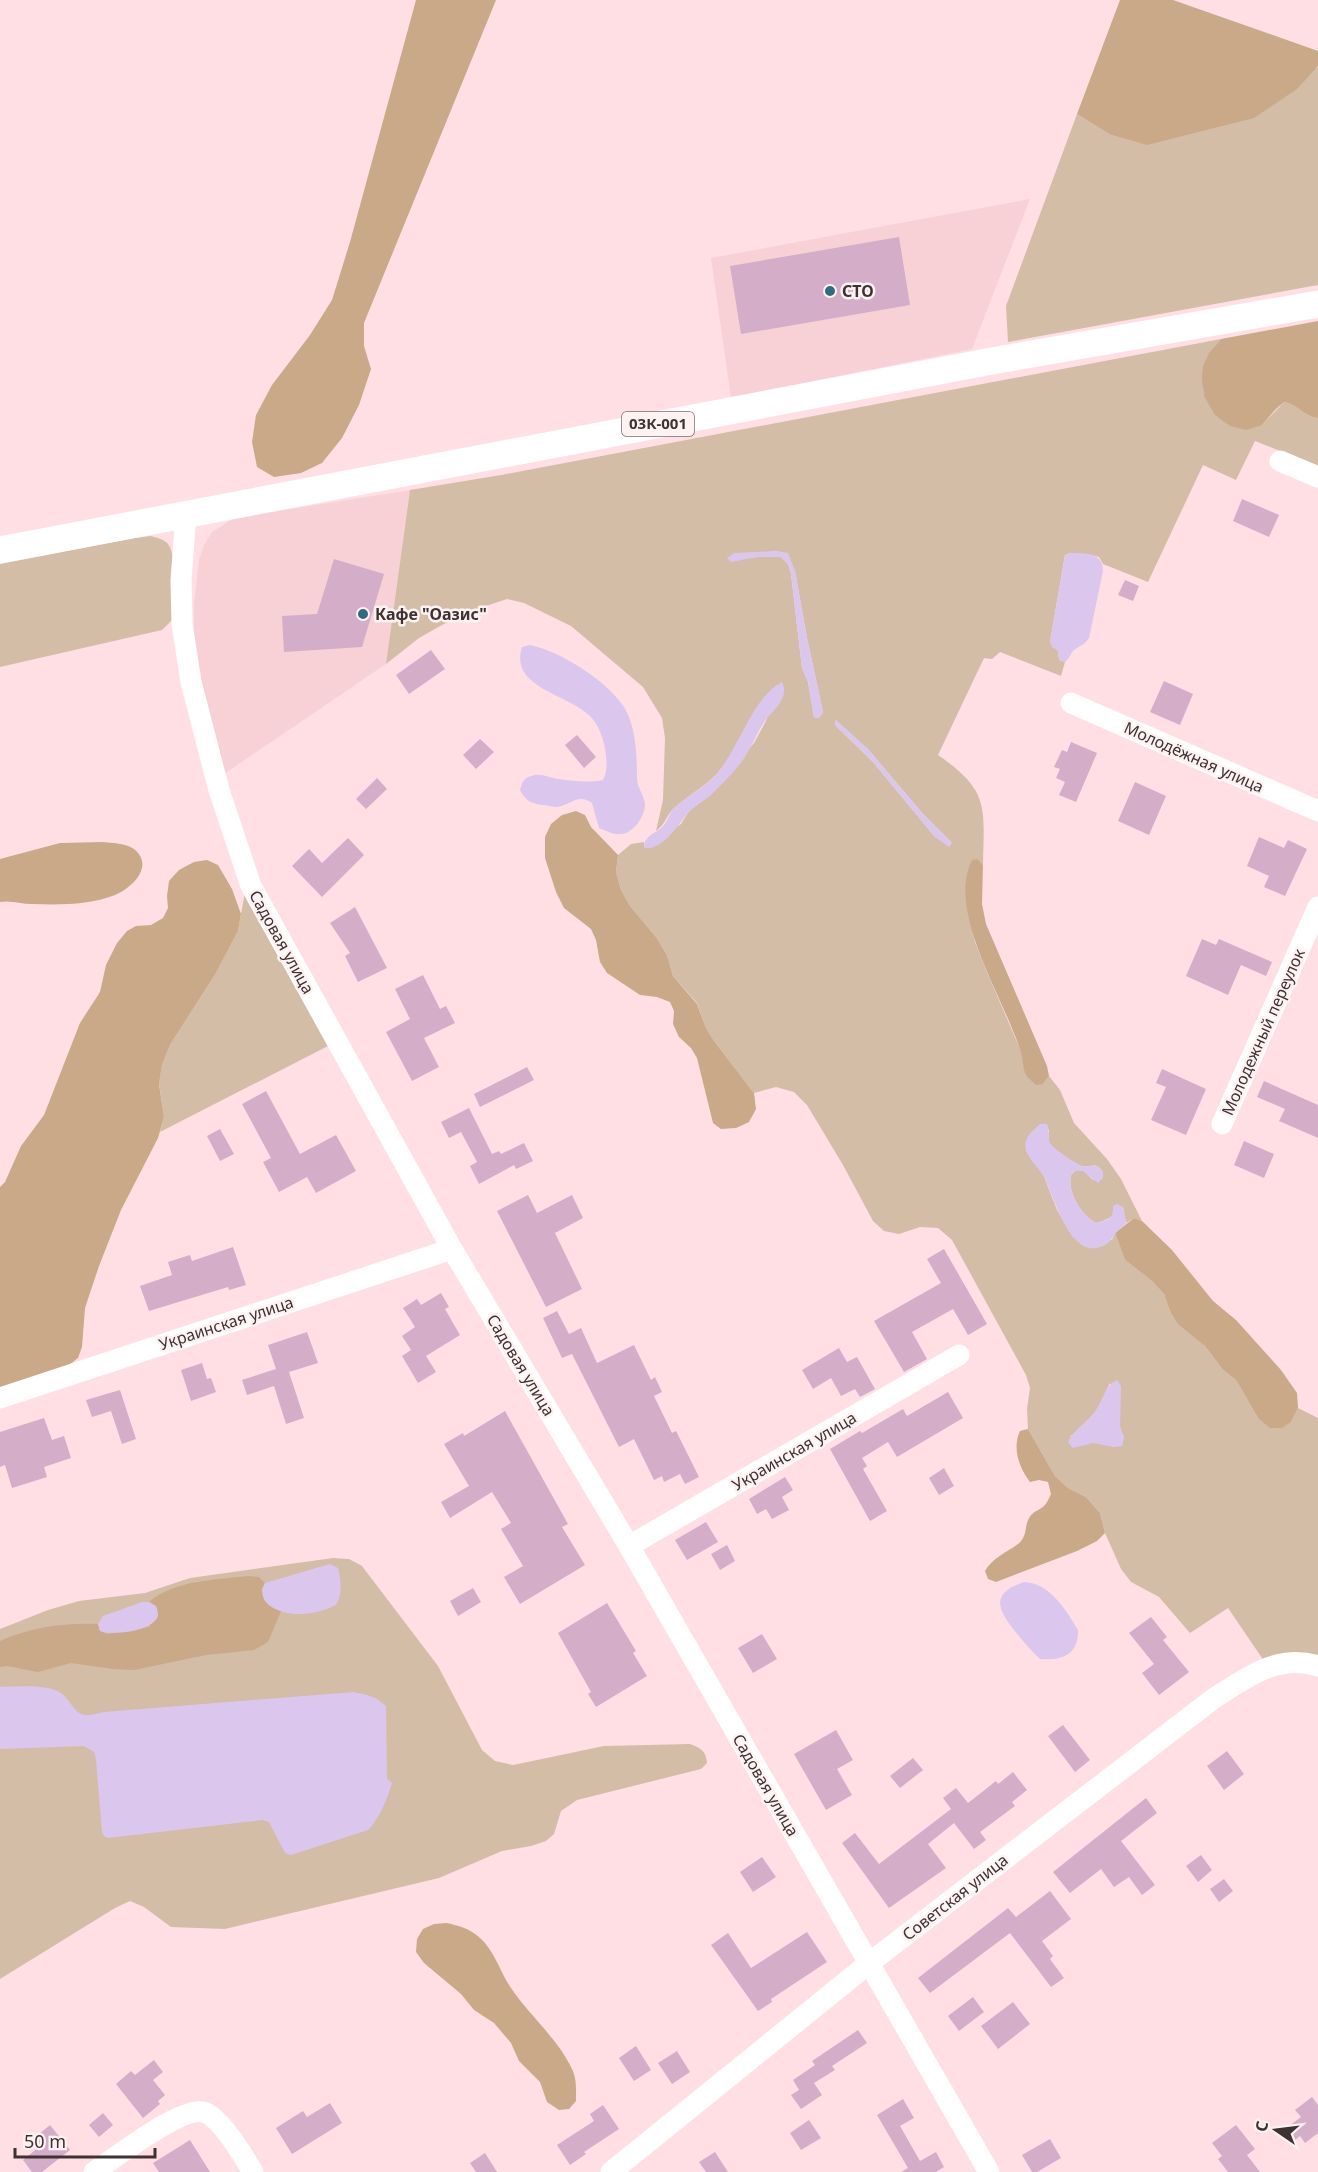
<svg xmlns="http://www.w3.org/2000/svg" width="1318" height="2172" viewBox="0 0 1318 2172" font-family="'Noto Sans',sans-serif">
	<rect width="100%" height="100%" fill="#ffdfe4"/>
	<path fill="#f8d1d7" d="M1030,199L972,349L731,398L711,258Z
		M410,490L386,664L224,774L196,659L194,639V603L199,560L204,545L212,532L234,518Z"/>
	<path fill="#d3bda7" fill-rule="evenodd" d="M1318,66V285L1008,342L1006,306L1077,114L1109,134L1317,68Z
		M1221,339C1203,359 1201,369 1204,396L1262,425L1284,402C1298,404 1304,417 1318,418V466L1255,441L1236,480L1203,465L1148,582L1103,564L1099,557L1091,555L1070,553L1065,555L1050,642L1058,651L1059,660L1065,662L1061,676L1000,652L992,659L984,658L938,755C990,791 984,807 983,865L978,859L966,890L969,917L975,942L986,970L1021,1051L1026,1075L1043,1084L1049,1076L1060,1090L1074,1123L1107,1159L1121,1179L1142,1221L1134,1218L1126,1223L1123,1207C1112,1215 1110,1220 1096,1223C1081,1215 1067,1192 1071,1175L1075,1171L1083,1170L1093,1180L1103,1172C1095,1161 1093,1168 1082,1166C1077,1165 1052,1148 1050,1144C1047,1139 1049,1134 1049,1129L1026,1151L1043,1174L1057,1210L1073,1237L1112,1240L1115,1233L1125,1260L1152,1281L1164,1294L1170,1311L1205,1346L1223,1370L1236,1380L1258,1418L1291,1422L1298,1408L1318,1418V1659L1264,1661L1228,1608L1190,1633L1159,1597L1131,1582L1121,1569L1105,1533L1100,1513L1086,1497L1068,1488L1055,1476L1028,1429L1027,1409L1030,1388L1026,1375L952,1240L938,1228L920,1227L899,1234L884,1231L873,1221L843,1165L807,1105L794,1092L776,1087L754,1093L714,1041L706,1028L697,1003L673,976L667,955L656,937L630,906L621,890L616,872L618,855L631,844L644,842V848L681,824L689,811L710,795L754,743L766,721L777,685C753,708 742,740 723,766C710,785 689,794 673,809C666,816 665,825 656,831L663,800L665,738L662,718L643,687L571,626L524,603L507,599L477,609L442,625L419,638L386,664L410,490L501,475ZM777,551L795,571L807,638L823,712L819,718L814,717L808,682L802,668L791,574L788,564L781,557H757L731,561L757,553ZM835,725L867,748L923,814L952,843L935,837L873,762ZM1110,1383L1120,1410V1427L1124,1438L1115,1447L1070,1437L1085,1424L1097,1410Z
		M151,536C157,538 164,539 168,544C178,556 173,602 174,618L162,630L0,667V564L135,538Z
		M245,892L328,1046L160,1132L164,1117L159,1083L162,1065L170,1045L216,973L238,931Z
		M333,1558L349,1559L362,1566L438,1666L482,1750L495,1761L513,1765L604,1746L690,1744C701,1748 706,1751 707,1763L701,1769L577,1800L561,1811L554,1834L546,1841L531,1846L502,1851L439,1878L225,1929L171,1927L144,1907L130,1901L115,1908L0,1979V1629L48,1610L79,1601L145,1593L190,1578Z"/>
	<path fill="#c9a988" d="M416,0H496L364,323V346L371,369L359,405L342,438L322,463L301,473L274,477L257,467L252,442L256,415L272,385L310,335L332,300L350,242Z
		M1120,0H1173L1318,51V66L1297,89L1254,118L1147,145L1109,134L1077,114Z
		M1318,321V418C1304,417 1298,404 1284,402L1276,409L1262,425L1246,430L1230,426L1215,415L1204,396L1202,379L1203,366L1209,353L1221,339Z
		M576,811L585,815L591,827L618,855L616,872L621,890L630,906L656,937L667,955L673,976L697,1004L706,1028L714,1041L754,1093L756,1109L749,1122L736,1128L721,1129L713,1123L697,1058L691,1048L679,1037L673,1024L674,1011L670,1002L657,997L640,995L607,973L600,962L596,940L591,929L564,908L556,892L545,858V837L551,824L562,815Z
		M102,842C113,843 125,843 134,849C155,866 132,888 115,895C90,905 60,905 32,904C21,904 11,900 0,902V859L60,843Z
		M978,859L983,865L982,904L986,924L1047,1066L1049,1076L1043,1084L1036,1085C1033,1082 1028,1078 1026,1075C1023,1069 1023,1059 1021,1053C1019,1045 1016,1038 1013,1031C996,986 948,907 972,860Z
		M207,860L218,865L232,889L241,914L238,931L216,973L170,1045L162,1065L159,1084L164,1117L158,1138L121,1210L99,1266L85,1308L82,1347L78,1358L69,1365L0,1389V1187L5,1182L21,1146L44,1115L80,1023L100,992L106,965L117,943L127,931L136,926L151,925L163,918L168,908L167,896L169,881L179,870L194,862Z
		M1134,1218L1142,1221L1172,1250L1213,1301L1236,1320L1281,1370L1297,1393L1298,1408L1291,1422L1282,1428H1270L1258,1418L1236,1380L1223,1370L1205,1346L1178,1324L1170,1311L1164,1294L1152,1281L1125,1260L1115,1233Z
		M1028,1429L1055,1476L1068,1488L1086,1497L1100,1513L1105,1533L1097,1541L1077,1551L996,1582L988,1579L985,1571C993,1557 1006,1553 1018,1544C1028,1536 1024,1527 1029,1518C1033,1511 1038,1511 1044,1506C1047,1503 1049,1498 1051,1494L1048,1482L1039,1480L1030,1482C1019,1468 1012,1448 1020,1431Z
		M248,1576L259,1577L265,1583L261,1590L270,1605L281,1611L268,1642L254,1650L206,1655L134,1670L113,1669L71,1663L38,1672L7,1666L0,1667V1641C32,1627 63,1623 98,1624L100,1631L107,1634L149,1627L156,1606L149,1602C174,1580 216,1580 248,1576Z
		M446,1923C458,1925 470,1929 479,1937C495,1951 500,1972 511,1988C530,2016 558,2039 572,2069C577,2079 576,2091 576,2101L569,2109L559,2110L547,2102L540,2082L519,2061L511,2043L494,2023L474,2010L461,1994L424,1963L416,1952L417,1939L423,1929L434,1924Z"/>
	<path fill="#dbc7ee" d="M777,551L788,553L795,571L807,638L823,712L819,718H814L808,682L802,668L791,574L788,564L781,557H757L731,562L727,558L734,553Z
		M1070,553C1085,553 1103,552 1103,571L1089,638C1084,646 1080,645 1074,650C1070,654 1070,658 1065,662L1059,660L1058,651L1052,647L1050,642L1065,555Z
		M530,645C560,651 606,680 624,707C636,726 637,756 637,778C637,788 644,794 645,804C645,816 634,833 621,834C614,835 606,831 599,828L592,803C578,793 571,805 557,807C552,807 547,805 542,805C530,803 526,801 520,790C522,783 523,778 531,776C540,772 550,778 559,779C573,781 589,783 603,780C608,770 607,760 605,749C603,737 598,724 590,716C568,694 509,688 522,647Z
		M782,682C790,698 774,709 765,721C755,735 751,751 739,765C731,775 720,786 711,795C704,801 695,805 689,812C678,824 663,851 644,848C644,834 657,834 664,825C668,820 669,814 673,809C685,797 701,790 713,778C738,753 751,698 782,682Z
		M835,719L867,748L923,814L952,843L949,847L935,837L873,762L835,725Z
		M1040,1124H1047C1050,1131 1047,1137 1050,1143C1052,1148 1076,1164 1082,1166C1093,1168 1095,1161 1103,1172V1178L1098,1183L1083,1171H1075L1071,1175C1067,1192 1081,1215 1096,1223C1107,1221 1114,1219 1113,1206L1117,1204L1123,1207L1126,1223C1123,1227 1119,1229 1116,1233C1113,1236 1112,1240 1108,1243C1072,1268 1055,1198 1044,1177C1039,1167 1022,1155 1026,1141C1028,1134 1035,1129 1040,1124Z
		M1117,1380L1121,1386L1120,1427L1124,1438L1122,1446L1115,1447L1093,1443L1073,1448L1068,1442C1074,1429 1088,1422 1096,1410C1103,1400 1105,1386 1117,1380Z
		M330,1564L338,1568C341,1581 343,1593 336,1605C324,1611 311,1614 299,1614C280,1614 254,1604 265,1583Z
		M1024,1582C1050,1583 1066,1610 1078,1630C1079,1655 1061,1661 1040,1659C1030,1650 1022,1640 1014,1630C996,1607 992,1593 1024,1582Z
		M142,1602H149L156,1606C157,1608 158,1613 158,1615C156,1631 112,1636 100,1631L98,1624L103,1616Z
		M0,1687C17,1687 41,1684 57,1691C69,1695 73,1714 85,1715C91,1716 98,1713 104,1712L354,1692C367,1695 376,1696 386,1706L387,1779L392,1783C387,1799 380,1818 368,1830L291,1855L285,1853L269,1822L263,1820L108,1838L104,1836L102,1832L96,1760L94,1752L84,1746L0,1749Z"/>
	<path fill="#d4adc8" d="M899,237L910,305L741,334L730,266Z
		M1242,499L1279,515L1269,537L1233,521Z
		M334,559L384,574L362,647L284,652L282,616L317,614Z
		M1125,580L1139,586L1133,601L1118,595Z
		M431,650L445,669L409,694L396,675Z
		M1164,681L1193,694L1180,725L1150,712Z
		M577,735L596,757L584,768L565,745Z
		M480,739L494,752L476,769L463,755Z
		M1071,742L1097,753L1076,802L1059,795L1065,782L1056,778L1060,769L1054,767L1062,750L1067,752Z
		M377,778L387,789L366,809L356,799Z
		M1135,782L1166,796L1149,835L1118,821Z
		M1259,837L1284,848L1288,840L1307,849L1285,896L1264,887L1269,876L1247,866Z
		M348,838L364,855L322,897L292,866L309,849L322,863Z
		M355,907L387,968L358,982L345,956L350,953L330,923Z
		M1202,939L1216,945L1219,939L1272,962L1266,976L1241,965L1228,995L1186,976Z
		M423,975L440,1009L446,1006L455,1023L424,1038L439,1067L412,1081L386,1032L410,1019L395,989Z
		M527,1067L534,1080L480,1107L474,1094Z
		M1162,1069L1206,1089L1186,1135L1151,1120L1166,1087L1156,1083Z
		M1264,1081L1318,1105V1138L1279,1121L1285,1109L1257,1097Z
		M266,1091L300,1154L336,1135L356,1171L316,1193L307,1177L279,1192L263,1162L271,1158L242,1104Z
		M469,1108L492,1154L499,1151L501,1154L524,1143L533,1161L516,1169L514,1165L479,1184L470,1166L477,1162L461,1132L449,1138L441,1122Z
		M220,1129L234,1154L220,1161L207,1136Z
		M1244,1141L1274,1154L1264,1178L1234,1165Z
		M528,1195L537,1213L572,1195L583,1218L555,1233L582,1289L546,1307L497,1211Z
		M233,1247L246,1285L229,1290L228,1287L149,1311L140,1286L172,1275L168,1262L190,1255L192,1261Z
		M944,1249L987,1324L968,1335L953,1309L912,1332L927,1359L904,1372L874,1321L941,1283L927,1259Z
		M441,1293L449,1307L445,1309L460,1335L426,1356L436,1372L418,1383L402,1356L411,1350L402,1336L415,1327L403,1308L417,1299L421,1305Z
		M557,1311L569,1334L581,1328L597,1363L634,1345L651,1380L655,1377L662,1392L654,1396L672,1433L676,1431L699,1477L685,1484L680,1474L664,1482L662,1476L654,1480L634,1439L619,1447L572,1354L562,1358L543,1318Z
		M307,1332L318,1363L289,1372L304,1418L286,1424L274,1386L247,1395L242,1380L276,1369L268,1345Z
		M839,1348L847,1362L857,1357L875,1389L860,1397L855,1389L841,1396L831,1378L813,1389L802,1370Z
		M202,1363L207,1379L211,1378L216,1392L191,1401L181,1370Z
		M120,1390L136,1439L122,1444L111,1411L92,1417L86,1400Z
		M948,1392L963,1418L897,1457L888,1442L862,1458L867,1466L863,1469L887,1511L870,1521L830,1449L860,1431L862,1433L903,1409L907,1416Z
		M505,1411L568,1524L562,1527L585,1565L520,1604L504,1577L523,1566L501,1529L511,1523L492,1492L450,1518L441,1502L469,1486L444,1444L463,1433L464,1436Z
		M44,1418L52,1440L64,1436L71,1458L44,1467L47,1477L12,1488L5,1465L0,1467V1432Z
		M944,1468L954,1486L939,1495L929,1478Z
		M785,1477L793,1490L782,1497L789,1510L772,1519L766,1509L757,1514L749,1499Z
		M706,1522L718,1542L687,1560L675,1540Z
		M727,1545L735,1561L720,1570L711,1554Z
		M473,1588L481,1602L458,1616L450,1601Z
		M607,1603L636,1651L633,1653L647,1676L596,1707L588,1694L591,1692L558,1633Z
		M1151,1617L1167,1637L1163,1640L1189,1672L1159,1695L1142,1673L1154,1664L1129,1633Z
		M762,1634L777,1659L753,1673L738,1648Z
		M1063,1725L1090,1760L1075,1772L1048,1736Z
		M836,1730L853,1760L837,1769L852,1795L826,1810L794,1754Z
		M1227,1751L1244,1774L1224,1790L1207,1766Z
		M913,1758L923,1770L900,1788L890,1776Z
		M1013,1772L1027,1790L1012,1802L1015,1806L980,1832L986,1840L974,1849L954,1823L928,1844L946,1868L889,1908L842,1843L855,1833L879,1864L951,1809L943,1798L956,1788L968,1803L996,1781L998,1784Z
		M1146,1798L1157,1813L1121,1841L1155,1885L1142,1895L1129,1877L1114,1887L1101,1869L1070,1893L1053,1872Z
		M1201,1855L1212,1870L1198,1882L1186,1866Z
		M762,1857L776,1877L753,1892L740,1872Z
		M1224,1879L1233,1891L1219,1902L1210,1889Z
		M1050,1891L1071,1919L1042,1941L1053,1956L1050,1959L1064,1978L1051,1987L1010,1933L930,1993L918,1978L1008,1908L1016,1917Z
		M807,1932L827,1962L771,1999L772,2002L758,2011L711,1945L728,1933L751,1968Z
		M973,1997L984,2012L959,2031L948,2016Z
		M1013,2002L1030,2024L998,2049L981,2026Z
		M858,2030L867,2043L832,2066L835,2070L814,2083L822,2095L801,2109L791,2095L799,2090L793,2080L815,2065L812,2061Z
		M636,2046L651,2070L634,2081L619,2058Z
		M677,2051L690,2072L672,2084L658,2063Z
		M154,2060L163,2072L153,2080L165,2095L158,2101L160,2104L143,2118L116,2084L131,2071L135,2075Z
		M1312,2097L1318,2105V2133L1305,2143L1300,2136L1294,2141L1285,2129L1301,2117L1295,2110Z
		M903,2099L914,2118L900,2126L920,2161L936,2152L944,2167L936,2172H901L908,2168L877,2115Z
		M330,2103L342,2123L292,2154L276,2128L303,2111L307,2117Z
		M603,2105L619,2129L584,2152L586,2154L570,2165L557,2145L594,2121L590,2114Z
		M103,2113L113,2125L99,2137L89,2125Z
		M809,2120L821,2138L801,2150L790,2133Z
		M50,2125L70,2150L42,2172H32L23,2160L39,2147L33,2139Z
		M1236,2125L1255,2149L1247,2155L1260,2172H1228L1218,2159L1222,2156L1212,2143Z
		M1050,2139L1061,2158L1037,2172H1032L1022,2155Z
		M190,2140L210,2172H159L153,2163Z
		M715,2152L728,2172H706L699,2162Z
		M485,2153L497,2172H476L470,2163Z"/>
	<g fill="none" stroke-linecap="round" stroke-linejoin="round">
		<path stroke="#fff" stroke-width="21" d="M1280,461L1318,477
			M186,514L181,580L182,624L191,682L219,790L251,886L452,1249L629,1546L989,2172
			M1071,703L1318,811
			M1222,1124L1318,907
			M0,1398L452,1249
			M629,1546L959,1355
			M94,2172C115,2158 180,2107 203,2112C220,2116 244,2157 253,2172
			M611,2172L868,1964L1213,1699C1246,1678 1278,1653 1318,1666"/>
		<path stroke="#fff" stroke-width="27" d="M0,550L992,361L1318,304"/>
	</g>
	<g fill="#2b6e7f" stroke="#fff2f3" stroke-width="2">
		<circle cx="830" cy="291" r="6"/>
		<circle cx="363" cy="614" r="6"/>
	</g>
	<g text-anchor="middle" stroke-width="5" stroke-linejoin="round" paint-order="stroke">
		<rect fill="#fff2f3" stroke="#786c6d" stroke-width="1.5" x="622" y="412" width="72" height="24" rx="4.5"/>
		<g font-size="15" font-weight="bold" fill="#3e3233">
			<text x="658" y="429">03К-001</text>
		</g>
		<g font-size="16" font-weight="bold" fill="#3e3233" stroke="#fff2f3" text-anchor="start">
			<text x="842" y="297">СТО</text>
			<text x="375" y="620">Кафе "Оазис"</text>
		</g>
		<g font-size="16" fill="#3e3233" stroke="#fff2f3">
			<text transform="translate(1194 757) rotate(24)" y="6">Молодёжная улица</text>
			<text transform="translate(282 942) rotate(61)" y="6">Садовая улица</text>
			<text transform="translate(1263 1032) rotate(-66)" y="6">Молодежный переулок</text>
			<text transform="translate(226 1323) rotate(-18)" y="6">Украинская улица</text>
			<text transform="translate(521 1365) rotate(59)" y="6">Садовая улица</text>
			<text transform="translate(794 1451) rotate(-30)" y="6">Украинская улица</text>
			<text transform="translate(766 1785) rotate(60)" y="6">Садовая улица</text>
			<text transform="translate(955 1897) rotate(-38)" y="6">Советская улица</text>
		</g>
	</g>
	<g transform="translate(1276 2130) rotate(284)" stroke="#fff2f3" stroke-width="4.5" paint-order="stroke">
	<path d="M0-4.5L10 22L0 15L-10 22Z" fill="#3e3233"/>
	<text y="-9" font-size="16" font-weight="bold" text-anchor="middle" fill="#3e3233">С</text>
	</g>
	<path d="M15 2148v9h140v-9" fill="none" stroke="#3e3233" stroke-width="3"/>
	<text x="24" y="2148" font-size="18" fill="#3e3233" stroke="#fff2f3" stroke-width="4.5" paint-order="stroke">50 m</text>
</svg>
